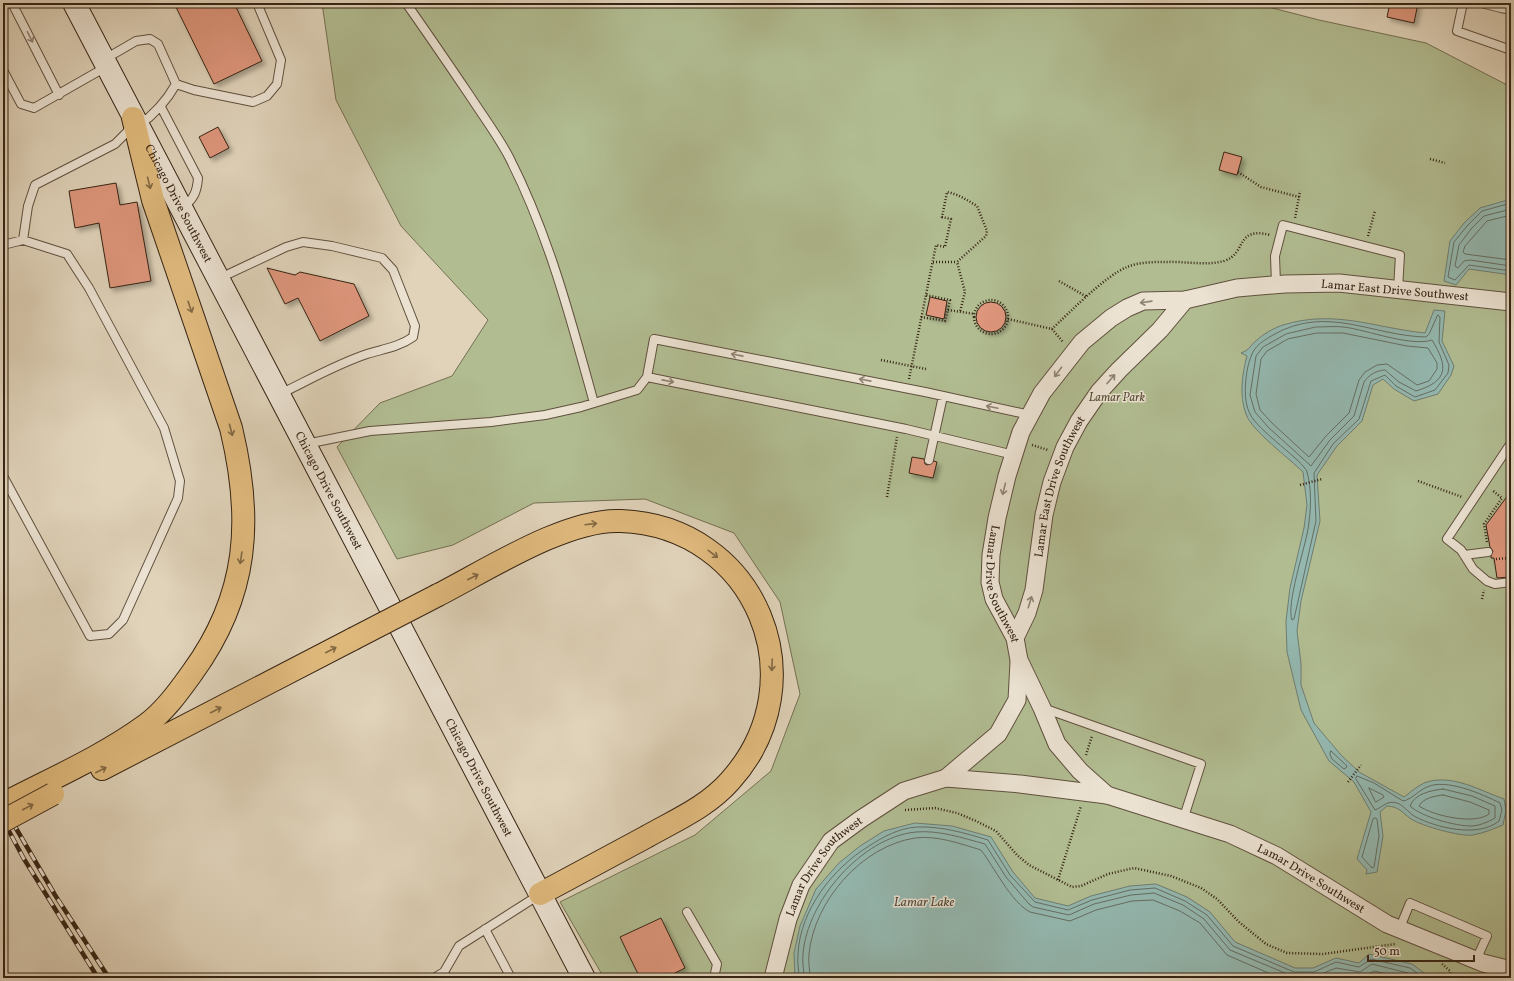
<svg xmlns="http://www.w3.org/2000/svg" width="1514" height="981" viewBox="0 0 1514 981" font-family="Vollkorn,serif">
	<defs>
		<filter id="shadow"><feDropShadow dx="3.5" dy="3.5" stdDeviation="2" flood-color="#0004"/></filter>
	</defs>
	<rect width="100%" height="100%" fill="#e0d3ba"/>
	<filter id="stains"><feTurbulence type="fractalNoise" baseFrequency=".005" numOctaves="4"/><feColorMatrix values="0 0 0 0 .2 0 0 0 0 .09 0 0 0 0 .02 0 0 0 .5 -.17"/></filter>
	<radialGradient id="worn" r=".72"><stop offset=".6" stop-color="#630" stop-opacity="0"/><stop offset="1" stop-color="#630" stop-opacity=".3"/></radialGradient>
	<path fill="#b1bc91" stroke="#747052" d="M322,3H1253L1319,20L1426,43L1511,87V978H604L560,902L695,835L771,771L800,694L780,602L734,533L645,499L534,503L453,545L397,559L337,447L380,403L452,376L488,320L401,226L336,100Z"/>
	<path fill="#94b8b0" stroke="#6e7d72" d="M1511,199V275L1469,269L1456,285L1444,281L1450,241L1464,223L1480,208Z
		M1434,310L1445,311L1442,341L1454,366L1451,375L1438,394L1414,401L1394,389L1383,379L1373,385L1362,421L1337,446L1317,475L1320,521L1301,601L1297,631L1301,664V685L1314,723L1341,755L1359,772L1404,797C1411,792 1418,785 1427,782C1453,774 1481,791 1504,799L1506,810L1503,825C1493,829 1484,833 1473,835C1461,837 1422,826 1411,819C1401,812 1400,807 1387,806L1380,812L1383,836L1377,872L1366,874L1367,870L1357,859L1371,812L1354,782L1329,761L1301,710L1287,652L1286,621L1290,588L1304,528L1307,505L1303,472C1290,459 1251,430 1246,414C1239,395 1242,375 1247,356L1241,353C1250,350 1250,345 1257,340C1263,334 1276,327 1283,325C1335,309 1375,328 1425,333Z
		M915,823L952,826L991,837L1013,872L1035,898L1068,906L1091,896L1130,886L1156,884L1187,897L1210,912L1235,942L1295,968H1313L1336,958L1359,963L1369,954L1412,964L1431,978H795L794,953L800,926L816,889L839,863L860,846L884,831Z"/>
	<g fill="none" stroke-linecap="round" stroke-linejoin="round">
		<path stroke="#656e62" stroke-width="1" d="M1511,203L1482,211L1467,226L1454,242L1448,277L1455,280L1469,265L1511,271
			M1511,209L1484,216L1471,229L1459,245L1455,266L1458,268L1464,261L1470,260L1511,266
			M1511,215L1487,221L1465,246L1463,252L1465,254L1511,260
			M1438,315L1440,317L1439,342L1449,365L1448,373L1435,390L1415,397L1396,386L1385,375L1371,381L1359,419L1333,444L1314,473L1316,521L1294,619L1292,620C1286,604 1305,548 1308,529C1311,510 1312,490 1307,472C1304,461 1258,431 1250,414C1243,401 1245,380 1248,366C1253,348 1256,345 1273,335C1327,304 1372,336 1426,337L1429,334Z
			M1316,327C1325,327 1335,326 1344,327C1367,330 1411,347 1432,340C1448,366 1449,381 1416,391L1399,382L1385,370C1378,370 1368,375 1364,382L1354,416L1330,440L1311,466L1268,427L1255,412L1250,395L1256,356L1263,347L1286,334Z
			M1317,333H1343L1407,346L1428,348L1437,363V369L1429,381L1417,385L1387,364L1377,365L1365,372L1359,380L1349,413L1326,436L1309,457L1272,423L1260,410L1256,394L1261,359L1267,351L1288,339Z
			M1331,751L1347,766L1346,768L1344,769L1332,759L1330,754Z
			M1357,776L1374,783L1403,801C1411,800 1419,790 1427,787C1446,778 1482,794 1500,803L1502,810L1499,821C1478,838 1436,828 1414,816C1408,812 1403,805 1397,803C1387,800 1383,807 1375,810L1356,779Z
			M1369,788L1383,795L1384,797L1376,802Z
			M1443,789L1472,796L1495,806V818C1488,822 1479,826 1471,826C1455,826 1422,817 1410,806C1414,794 1432,790 1443,789Z
			M1443,795L1470,802L1489,810V814C1474,825 1434,816 1419,806C1423,798 1435,796 1443,795Z
			M1375,818L1377,819L1379,836L1374,867L1372,868L1362,857L1373,819Z
			M799,978C799,970 797,962 798,954C800,910 833,868 869,846C883,837 899,828 917,827C941,826 965,833 988,840L1010,875L1035,902L1068,910L1092,900L1130,890L1155,888L1185,901L1207,915L1233,946L1294,972H1314L1336,962L1359,967L1371,959L1410,968L1424,978
			M804,978C804,970 802,962 803,954C807,901 862,837 916,832C939,830 963,838 985,844L1006,877L1029,904L1033,907L1069,915L1094,904L1131,895L1154,893L1183,905L1204,919L1230,950L1292,976L1314,977L1336,968L1360,972L1372,964L1408,973L1416,978
			M810,978C810,970 808,962 809,954C814,901 862,846 915,838C937,835 961,844 981,850C994,867 1011,902 1030,912L1070,921L1096,910L1132,901L1153,900L1180,911L1200,923L1227,955L1280,978
			M1362,978L1374,971L1405,978"/>
	</g>
	<path fill="#de967b" stroke="#362414" filter="url(#shadow)" d="M174,3H234L262,61L214,84Z
		M1390,3H1418L1414,23L1387,17Z
		M218,127L229,148L210,158L199,137Z
		M1224,152L1242,157L1237,175L1219,170Z
		M116,183L120,205L137,202L151,281L110,288L99,223L75,228L69,191Z
		M267,268L295,275L300,272L354,284L369,316L320,341L298,298L285,304Z
		M930,297L947,301L944,319L926,315Z
		M976 317a15 15 0 1 1 30 0a15 15 0 1 1-30 0Z
		M912,457L924,459L925,464L928,465L934,461L937,462L933,478L909,473Z
		M1511,491V577L1497,578L1494,558H1491V556L1493,551L1490,547L1486,525Z
		M661,918L685,968L665,978H656L654,974L646,978H640L620,937Z"/>
	<g fill="none" stroke-linecap="round" stroke-linejoin="round">
		<defs>
			<path id="lane" d="M12,3L59,95
				M406,3C428,34 449,65 470,96C483,116 498,136 509,157C549,235 571,320 594,403
				M1463,3L1457,31L1511,50
				M1481,3L1501,8
				M1502,4L1501,8L1511,10
				M105,59L136,41L150,39L158,44L176,84
				M3,70L21,104L34,108L106,67
				M161,107L198,178C197,192 194,198 183,208
				M138,126C155,114 166,102 176,84L194,90L253,102L267,96L277,84L281,60L257,3
				M3,245L23,240
				M220,278L286,247L303,242L332,246L382,258L393,270L415,326L413,337C399,347 383,349 367,354C337,364 309,380 280,394
				M1276,284L1275,256L1283,225L1400,255L1398,289
				M1511,443L1447,539L1461,550L1473,569L1487,581L1495,584L1511,582
				M306,444L370,431L491,422L545,415L581,407L637,390L647,377
				M1014,455L906,429L647,377L654,339L925,392L1030,415
				M929,460L943,396
				M3,476L90,636L109,634L123,620L178,498L180,481L164,428L89,288L67,254L23,240L28,206L35,185L115,144L127,132L131,124
				M1464,555L1488,552
				M1043,708L1201,764L1183,820
				M687,912L717,964L714,978
				M485,929L511,978
				M1399,930L1410,903L1487,936L1476,960
				M434,978L444,972
				M447,978L444,972L459,946L539,895"/>
			<g id="street">
				<path id="s1" d="M1511,302L1339,283L1285,284L1237,288L1185,300L1143,301L1127,308L1111,318L1082,342L1042,393L1021,432L1007,476L997,518L991,555L990,582L994,599L1015,638L1019,660L1042,708L1057,744L1080,771L1107,795L1230,834L1277,856L1387,924L1483,963L1511,970"/>
				<path id="s2" d="M1015,638L1027,613L1034,590L1044,515L1052,482L1065,447L1079,421L1099,392L1119,370L1160,330L1185,300"/>
				<path d="M946,778L998,734L1017,700L1019,662"/>
				<path id="s3" d="M773,978L788,919L801,885L831,841L861,819L904,791L946,778L1020,784L1107,795"/>
			</g>
			<g id="secondary">
				<path id="s4" d="M74,3L584,978"/>
			</g>
			<path id="highway" d="M438,595C487,570 567,518 621,521C756,526 820,681 730,781C707,807 676,820 646,837C611,856 575,875 540,894
				M102,769L353,639
				M3,804C51,779 102,757 146,725C165,711 179,691 192,673C249,595 253,519 231,428L153,200L133,118"/>
		</defs>
		<use href="#lane" stroke="#60503e" stroke-width="10"/>
		<use href="#street" stroke="#60503e" stroke-width="19"/>
		<use href="#secondary" stroke="#362414" stroke-width="24"/>
		<use href="#highway" stroke="#362414" stroke-width="24"/>
		<path stroke="#362414" stroke-width="2.5" stroke-dasharray="1 2" stroke-linecap="butt" d="M1430,159L1445,163
			M1238,172L1261,187L1299,197L1295,218
			M1299,197L1300,191
			M1368,236L1375,211
			M933,262H957
			M1059,281L1087,297
			M974 317a17 17 0 1 1 34 0a17 17 0 1 1-34 0Z
			M948,310L975,314
			M921,317L945,321L950,300L926,295
			M1008,319L1052,329C1070,312 1105,276 1127,267C1139,262 1153,262 1166,262C1184,261 1206,266 1224,261C1247,254 1235,226 1270,235
			M1052,329L1063,342
			M881,360L926,369
			M909,379L936,245L945,247L951,219L942,217L947,192C958,194 967,200 977,206L987,231L986,236L957,262L965,292L960,312
			M1032,445L1048,450
			M1418,481L1462,497
			M1300,485L1322,479
			M887,497L897,437
			M1487,542L1484,524L1502,498L1492,490
			M1496,559L1511,558
			M1482,599L1484,590
			M1086,755L1092,736
			M1348,782L1361,765
			M905,810L935,808L957,813L976,821L996,831L1017,855L1029,865L1072,887L1081,886L1108,874L1134,868L1171,876L1201,888L1217,899L1239,922L1266,944L1287,953L1323,954L1395,944
			M1058,880L1081,806
			M1442,964L1450,971L1451,978"/>
		<use href="#lane" stroke="#ebe2d2" stroke-width="8"/>
		<use href="#street" stroke="#ebe2d2" stroke-width="17"/>
		<use href="#secondary" stroke="#ebe2d2" stroke-width="22"/>
		<use href="#highway" stroke="#e0ba7d" stroke-width="22"/>
		<defs>
			<path id="rail" d="M3,806L55,895L109,978
				M3,820L24,859L98,978"/>
		</defs>
		<use href="#rail" stroke="#362414" stroke-width="4.5"/>
		<use href="#rail" stroke="#ebe2d2" stroke-width="3" stroke-dasharray="9" stroke-linecap="butt"/>
		<defs>
			<path id="highway-bridge" d="M353,639L438,595
				M3,821L53,794"/>
		</defs>
		<use href="#highway-bridge" stroke="#362414" stroke-width="24" stroke-linecap="butt"/>
		<use href="#highway-bridge" stroke="#e0ba7d" stroke-width="22"/>
	</g>
	<defs><path id="oneway-shaft" d="M-6 0H5M1.5-3L5.5 0L1.5 3" fill="none" stroke-width="1.6" stroke-linecap="round" stroke-linejoin="round"/></defs>
	<g stroke="#908373">
		<use href="#oneway-shaft" transform="translate(30 37) rotate(63)"/>
		<use href="#oneway-shaft" transform="translate(1146 302) rotate(172)"/>
		<use href="#oneway-shaft" transform="translate(737 355) rotate(-169)"/>
		<use href="#oneway-shaft" transform="translate(1058 372) rotate(127)"/>
		<use href="#oneway-shaft" transform="translate(1111 379) rotate(-49)"/>
		<use href="#oneway-shaft" transform="translate(865 380) rotate(-169)"/>
		<use href="#oneway-shaft" transform="translate(668 381) rotate(11)"/>
		<use href="#oneway-shaft" transform="translate(992 407) rotate(-168)"/>
		<use href="#oneway-shaft" transform="translate(1004 489) rotate(104)"/>
		<use href="#oneway-shaft" transform="translate(1030 602) rotate(-73)"/>
	</g>
	<g stroke="#826843">
		<use href="#oneway-shaft" transform="translate(149 183) rotate(76)"/>
		<use href="#oneway-shaft" transform="translate(190 307) rotate(71)"/>
		<use href="#oneway-shaft" transform="translate(231 430) rotate(75)"/>
		<use href="#oneway-shaft" transform="translate(591 524) rotate(-7)"/>
		<use href="#oneway-shaft" transform="translate(713 554) rotate(37)"/>
		<use href="#oneway-shaft" transform="translate(241 558) rotate(99)"/>
		<use href="#oneway-shaft" transform="translate(473 577) rotate(-27)"/>
		<use href="#oneway-shaft" transform="translate(331 650) rotate(-27)"/>
		<use href="#oneway-shaft" transform="translate(772 665) rotate(92)"/>
		<use href="#oneway-shaft" transform="translate(216 710) rotate(-27)"/>
		<use href="#oneway-shaft" transform="translate(101 770) rotate(-27)"/>
		<use href="#oneway-shaft" transform="translate(28 807) rotate(-28)"/>
	</g>
	<g text-anchor="middle" stroke-width="3" stroke-linejoin="round" paint-order="stroke">
		<g font-size="12" fill="#362414" stroke="#ebe2d2">
			<text dy="4" stroke="none"><textPath href="#s4" startOffset="226">Chicago Drive Southwest</textPath></text>
			<text transform="translate(1395 290) rotate(5)" y="4">Lamar East Drive Southwest</text>
			<text dy="4" stroke="none"><textPath href="#s2" startOffset="159">Lamar East Drive Southwest</textPath></text>
			<text dy="4" stroke="none"><textPath href="#s4" startOffset="550">Chicago Drive Southwest</textPath></text>
			<text dy="4" stroke="none"><textPath href="#s1" startOffset="712">Lamar Drive Southwest</textPath></text>
			<text dy="4" stroke="none"><textPath href="#s4" startOffset="874">Chicago Drive Southwest</textPath></text>
			<text dy="4" stroke="none"><textPath href="#s3" startOffset="126">Lamar Drive Southwest</textPath></text>
			<text dy="4" stroke="none"><textPath href="#s1" startOffset="1177">Lamar Drive Southwest</textPath></text>
		</g>
		<g font-size="12" font-style="italic" fill="#554a33" stroke="#ebe2d2">
			<text x="1117" y="401">Lamar Park</text>
		</g>
		<g font-size="13" font-style="italic" fill="#4e493b" stroke="#ebe2d2">
			<text x="924" y="906">Lamar Lake</text>
		</g>
	</g>
	<rect width="1514" height="981" fill="none" stroke="#e0d3ba" stroke-width="16"/>
	<rect x="4" y="4" width="1506" height="973" fill="none" stroke="#362414" stroke-width="2"/>
	<rect x="8" y="8" width="1498" height="965" fill="none" stroke="#362414"/>
	<path d="M1368 955v6h106v-6" fill="none" stroke="#362414" stroke-width="2"/>
	<text x="1374" y="955" font-size="12" fill="#362414" stroke="#ebe2d2" stroke-width="3" paint-order="stroke">50 m</text>
	<rect width="100%" height="100%" filter="url(#stains)"/>
	<rect width="100%" height="100%" fill="url(#worn)"/>
</svg>
